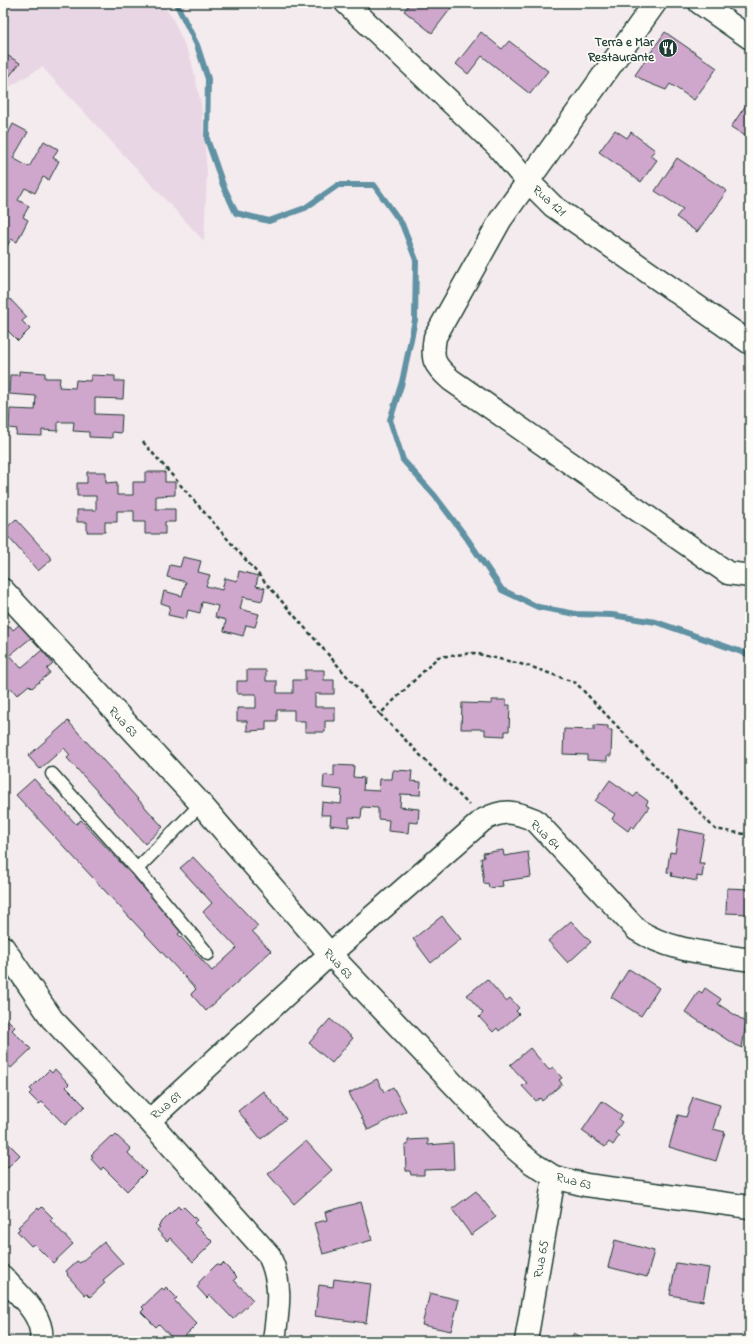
<svg xmlns="http://www.w3.org/2000/svg" width="753" height="1344" viewBox="0 0 753 1344" font-family="'Indie Flower',sans-serif">
	<rect width="100%" height="100%" fill="#f4ebee"/>
	<filter id="ink" filterUnits="userSpaceOnUse"><feTurbulence type="fractalNoise" baseFrequency=".025" numOctaves="2"/><feDisplacementMap in="SourceGraphic" scale="8" xChannelSelector="R" yChannelSelector="G"/><feConvolveMatrix kernelMatrix="1 2 1 2 8 2 1 2 1" color-interpolation-filters="sRGB"/></filter>
	<g filter="url(#ink)">
		<path fill="#e9d6e4" d="M3,3H161L172,17L191,59L201,103L207,172L204,241L42,67L3,91Z"/>
		<g fill="none" stroke-linecap="round" stroke-linejoin="round">
			<path stroke="#6192a3" stroke-width="6" d="M176,3L197,45L208,79L207,139L223,185L236,213L269,221L305,208L338,185H374L402,224L416,260L415,320L402,382L390,420L403,460L435,496L466,537L502,590L538,607L576,614L612,615L656,622L750,655"/>
		</g>
		<path fill="#cfa6cc" stroke="#1f3d34" d="M410,3H455L432,33L404,11Z
			M481,32L502,49L509,41L548,71L530,94L482,56L468,74L456,64Z
			M665,32L717,68L694,100L670,84L666,90L646,82L635,75Z
			M3,53L20,63L3,84Z
			M750,99V139L731,127Z
			M13,124L28,132L13,158L29,167L44,141L58,149L53,158L59,161L49,180L43,177L35,193L25,188L18,200L29,206L23,217L28,220L17,242L11,239L6,248L3,247V131L8,134Z
			M615,130L627,138L631,132L655,150L650,156L657,160L641,182L599,152Z
			M677,158L727,191L697,232L676,217L683,209L655,191Z
			M10,299L27,317L22,321L30,329L18,341L3,326V300L6,303Z
			M19,371L45,373V378H60L59,387L75,388L76,380L90,381L91,375L115,376V381H124L123,399L95,398V414L122,415L121,433L112,432V438L89,437V432L73,431L74,422H58V431L42,430V436L16,435L17,429L9,428L10,409L35,410L36,396L9,394L10,375H19Z
			M87,472H106V483L117,482V495H133V482H145V472H165V482H175V495L156,496V509H175V522H165V534H145V522H134V511H117V522H105V532H87V522H77V510H96V496H77V483H87Z
			M16,519L52,559L38,571L3,531Z
			M183,557L201,561L198,572L210,575L206,586L222,590L225,578L237,581L239,571L258,576L256,586L265,588L262,601L243,597L240,609L259,614L255,627L246,625L243,636L224,631L226,620L215,617L218,606L202,602L200,613L188,610L186,619L168,615L170,606L161,603L164,591L182,596L186,582L167,577L170,565L180,567Z
			M20,624L31,638L10,655L21,668L42,650L53,664L47,669L50,673L32,688L29,685L17,695L11,688L3,695V632L10,626L13,630Z
			M247,670H266V681H277V693H293V680H305V670H324V680H334V694H315V707H335V721H325V732H305V721H294V710H277V721H266V730L247,731V721H237V708H256V694H237V681H247Z
			M492,700H506V705H510L509,731H505V736L485,735V729H461L462,703L492,704Z
			M68,721L163,827L145,844L67,758L70,755L64,748L40,769L28,756Z
			M594,725L608,726V730H612L611,756H607V761L587,760V755L563,754L564,729L594,730Z
			M334,765L354,766L353,777L364,778L363,790L379,791L380,779H392L393,770L412,771L411,781L421,782L420,795L401,794L400,807L419,809L418,823L409,822L408,833L388,831L389,820L378,819V808L362,807L361,818L349,817V827L330,825L331,815H321L322,802L341,804L342,790L323,788L324,775L334,776Z
			M34,779L76,824L81,820L183,930L178,934L212,971L237,948L203,912L212,903L180,868L193,857L258,926L252,931L271,951L206,1011L191,994L196,989L16,795Z
			M610,780L634,797L637,793L648,801L646,805L649,807L634,828L631,826L628,831L612,819L615,814L595,801Z
			M679,829L704,834L699,863H704L702,877L697,876V881L671,876L672,873L667,872L670,852L675,853Z
			M503,850L504,856L528,852L531,877L502,881L503,886L489,888L488,883L484,884L481,858H484L483,853Z
			M727,888L750,889V914L726,913Z
			M442,916L461,939L431,963L413,939Z
			M571,921L591,942L568,963L548,941Z
			M629,969L659,988L641,1016L611,997Z
			M487,979L506,1001L510,998L519,1008L516,1011L519,1014L499,1031L497,1028L493,1032L479,1017L483,1013L467,995Z
			M705,988L721,999L718,1004L746,1022L742,1048L735,1045L685,1012L699,991L702,993Z
			M3,1015L15,1027L12,1030L31,1049L11,1068L3,1061Z
			M330,1019L353,1038L332,1063L309,1043Z
			M530,1048L549,1070L553,1067L562,1078L559,1080L562,1084L542,1101L540,1098L536,1101L522,1086L527,1083L510,1065Z
			M55,1069L69,1084L66,1087L85,1106L65,1125L42,1102L39,1104L29,1094L32,1091L30,1089L49,1070L52,1073Z
			M377,1079L384,1092L393,1087L406,1111L368,1130L349,1093Z
			M263,1091L286,1119L261,1139L238,1111Z
			M693,1097L720,1105L713,1129L725,1132L716,1161L669,1147L678,1115L686,1117Z
			M602,1101L622,1115L619,1120L622,1122L615,1133L619,1136L613,1145L609,1142L605,1147L582,1131Z
			M116,1135L131,1149L128,1153L146,1172L127,1191L103,1167L101,1170L91,1159L93,1156L91,1155L111,1136L113,1138Z
			M3,1138L20,1155L3,1172Z
			M428,1139V1145L453,1143L454,1169L424,1170V1175H411L410,1171H406L405,1145H408V1140Z
			M306,1141L332,1170L294,1204L268,1174Z
			M476,1191L496,1217L471,1235L452,1209Z
			M361,1202L372,1240L323,1254L314,1223L327,1220L325,1212Z
			M178,1206L180,1209L183,1206L197,1220L194,1223L213,1242L193,1262L170,1238L167,1241L157,1230L160,1227L158,1226Z
			M42,1207L53,1218L50,1220L73,1244L53,1263L34,1244L31,1246L17,1231L20,1229L18,1227L38,1208L39,1210Z
			M615,1240L654,1251L647,1277L608,1267Z
			M104,1242L123,1263L103,1280L105,1283L90,1297L87,1294L85,1295L67,1275L68,1274L66,1271L77,1261L80,1263Z
			M223,1263L237,1277L234,1280L253,1300L233,1319L210,1295L207,1298L197,1287L200,1284L198,1283L217,1264L220,1266Z
			M676,1263L709,1268L703,1301L670,1295Z
			M334,1279L371,1284L366,1323L315,1316L319,1285L333,1287Z
			M166,1287L177,1298L174,1300L197,1324L180,1341H175L159,1324L156,1327L141,1312L144,1309L142,1307L162,1288L164,1290Z
			M430,1293L459,1300L451,1331L422,1325Z
			M3,1331L12,1341H3Z
			M574,1333L588,1341H569Z"/>
		<g fill="none" stroke-linecap="round" stroke-linejoin="round">
			<defs>
				<path id="service" d="M52,774L137,869L208,954
					M137,869L201,804"/>
				<path id="minor" d="M346,3L497,146L519,172L553,206L750,343
					M655,3L501,219L435,337C431,360 434,365 451,380L728,573L750,576
					M3,947L52,1019L149,1121L269,1255C283,1286 278,1308 274,1341
					M149,1121L330,954L483,820C504,809 513,811 535,820L637,930C672,952 710,953 750,960
					M3,1277C18,1295 45,1315 41,1341
					M526,1341L554,1177"/>
				<path id="tertiary" d="M700,3L750,38
					M3,590L201,804L330,954L513,1147L532,1163L554,1177L586,1185L750,1207"/>
			</defs>
			<use href="#service" stroke="#1f3d34" stroke-width="15"/>
			<use href="#minor" stroke="#1f3d34" stroke-width="25"/>
			<use href="#tertiary" stroke="#1f3d34" stroke-width="25"/>
			<path stroke="#1f3d34" stroke-width="2.5" stroke-dasharray="4 3" stroke-linecap="butt" d="M143,442L380,714L438,657L474,653L529,666L576,683L715,829L750,835
				M380,714L469,805"/>
			<use href="#service" stroke="#fdfcf7" stroke-width="12"/>
			<use href="#minor" stroke="#fdfcf7" stroke-width="22"/>
			<use href="#tertiary" stroke="#fdfcf7" stroke-width="22"/>
		</g>
	</g>
	<defs>
		<symbol id="restaurant-disc" viewBox="-11 -11 22 22"><circle r="9.5" fill="#1f3d34" stroke="#fdfcf7"/><path d="M-5-6h1v4h1v-4h1v4h1v-4h1v5L-1.5 .5V6h-2V.5L-5-1ZM5-6V6H3V1.5H1.5Q1.5-4 5-6Z" fill="#fff"/></symbol>
	</defs>
	<g fill-rule="evenodd">
		<use href="#restaurant-disc" x="657" y="37" width="22" height="22"/>
	</g>
	<g text-anchor="middle" stroke-width="3.5" stroke-linejoin="round" paint-order="stroke">
		<g font-size="13" font-weight="bold" fill="#1f3d34" stroke="#fdfcf7" text-anchor="end">
			<text x="654" y="46">Terra e Mar<tspan x="654" dy="15">Restaurante</tspan></text>
		</g>
		<g font-size="13" fill="#1f3d34" stroke="#fdfcf7">
			<text transform="translate(550 200) rotate(41)" y="5">Rua 121</text>
			<text transform="translate(124 721) rotate(47)" y="5">Rua 63</text>
			<text transform="translate(546 834) rotate(44)" y="5">Rua 64</text>
			<text transform="translate(339 963) rotate(47)" y="5">Rua 63</text>
			<text transform="translate(165 1105) rotate(-40)" y="5">Rua 69</text>
			<text transform="translate(574 1180) rotate(14)" y="5">Rua 63</text>
			<text transform="translate(540 1259) rotate(-80)" y="5">Rua 65</text>
		</g>
	</g>
	<rect width="753" height="1344" fill="none" stroke="#fdfcf7" stroke-width="16"/>
	<rect x="8" y="8" width="737" height="1328" fill="none" stroke="#1f3d34" stroke-width="1.5" filter="url(#ink)"/>
</svg>
